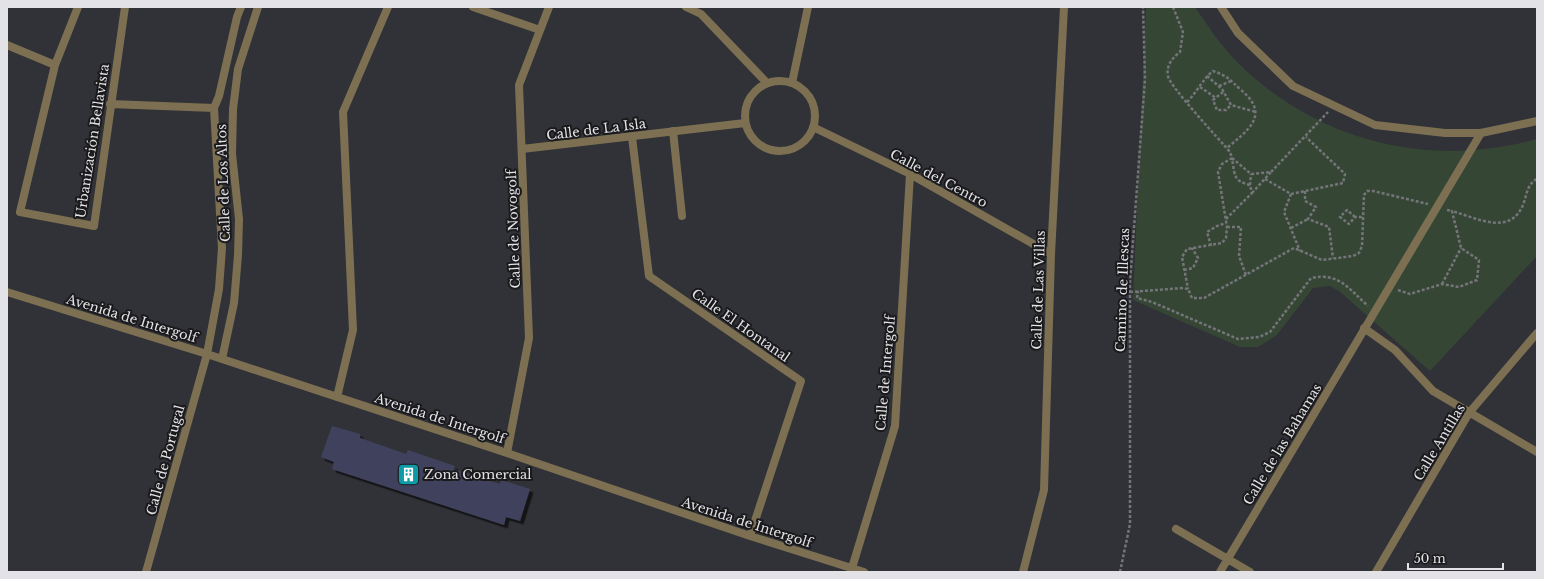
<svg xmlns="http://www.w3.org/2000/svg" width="1544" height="579" viewBox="0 0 1544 579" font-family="'Libre Baskerville',serif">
	<defs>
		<filter id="shadow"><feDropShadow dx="3.5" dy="3.5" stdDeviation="0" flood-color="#0009"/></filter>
	</defs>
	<rect width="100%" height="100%" fill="#313237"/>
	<path fill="#364635" d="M1146,7H1195C1208,26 1221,46 1237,62C1318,142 1429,169 1537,139V256L1430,371L1339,291L1330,286L1313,288L1277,335L1258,347H1240L1133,300Z"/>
	<path fill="#40435d" filter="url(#shadow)" d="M332,426L360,434V438L406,454L408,450L455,466L454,469L500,484L501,480L530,489L520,521L506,517L504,525L332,469L334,462L321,457Z"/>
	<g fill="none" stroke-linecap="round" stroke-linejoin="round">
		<path stroke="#747579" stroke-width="2.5" stroke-dasharray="3 2" stroke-linecap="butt" d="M1173,7L1183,32L1180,52C1172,58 1166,66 1168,76C1170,87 1220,140 1230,152L1232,158L1222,164L1218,172L1227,227L1226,238L1222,243L1187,249L1182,257L1188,289
			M1207,76L1222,89L1231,105L1256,112
			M1219,86L1231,81
			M1200,87L1216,98
			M1223,92L1213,100L1217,110H1226L1231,105
			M1187,102C1197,92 1202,80 1213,71C1228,76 1230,80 1241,90C1271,115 1248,130 1227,148
			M1232,158L1251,174L1271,172L1328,112
			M1265,179L1291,194L1284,212L1300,251
			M1250,185L1251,174
			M1305,191V201L1316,207L1308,219L1329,227L1333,258
			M1252,193L1271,172
			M1291,194L1343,183L1345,174L1306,137
			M1447,210L1452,211
			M1355,217L1347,210L1340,217L1349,224L1355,217H1362
			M1226,219L1252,193L1250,185C1233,181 1235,175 1232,159
			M1227,227H1241L1239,256L1246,275
			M1291,228L1308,219
			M1211,246L1207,232L1217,226L1226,223
			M1184,270L1193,268L1198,258L1192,248
			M1442,284L1461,248
			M1398,290L1410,294L1442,284L1459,287L1477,280L1479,260L1461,248L1452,211C1479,219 1514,238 1525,199C1527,191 1529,183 1537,179
			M1130,292L1183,288L1188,289L1192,298H1204L1294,248L1322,260L1353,256L1359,253L1362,246L1364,195L1367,191H1373L1428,204
			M1136,292H1138L1137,298L1152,302L1238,339L1259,337L1270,332L1311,278C1339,272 1349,289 1368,306
			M1120,572L1130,524V282L1145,79L1143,7"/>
		<path stroke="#7d7052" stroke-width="8" d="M78,7L55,65L20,212L94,226L125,7
			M473,7L540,30
			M686,7L701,14L767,83
			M1221,7L1238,33L1293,86L1375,125L1445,133H1481L1537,121
			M7,45L55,65
			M745 116a35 35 0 1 1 70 0a35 35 0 1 1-70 0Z
			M792,83L808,7
			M110,104L214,108
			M813,127L910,174L1051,254
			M673,131L682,216
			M632,137L649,276L801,381L750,536
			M522,149L745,123
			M7,292L207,354L507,453L750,536L864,572
			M1364,328L1395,350L1433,391L1537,452
			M222,359L234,303L238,255L239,219L232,154L233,109L238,69L258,7
			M337,397L353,330L343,112L388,7
			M507,453L529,338L519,85L549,7
			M1176,529L1250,572
			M852,568L895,426L910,174
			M146,572L207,354L219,289L222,248L214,108L219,96L237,17L241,7
			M1023,572L1044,490L1051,254L1064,7
			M1220,572L1481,133
			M1376,572L1469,413L1537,333"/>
	</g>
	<defs>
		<symbol id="building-square" viewBox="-11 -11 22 22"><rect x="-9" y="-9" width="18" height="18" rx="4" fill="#0f9aa8" stroke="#1a1a1c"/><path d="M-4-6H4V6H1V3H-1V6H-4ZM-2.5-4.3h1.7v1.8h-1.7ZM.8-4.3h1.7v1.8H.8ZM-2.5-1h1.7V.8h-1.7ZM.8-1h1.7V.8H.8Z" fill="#fff"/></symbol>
	</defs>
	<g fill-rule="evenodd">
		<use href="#building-square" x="396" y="462" width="25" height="25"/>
	</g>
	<g text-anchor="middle" stroke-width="4" stroke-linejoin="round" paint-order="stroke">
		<g font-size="13" fill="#e3e3e7" stroke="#1a1a1c">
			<text transform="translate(596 129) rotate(-7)" y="5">Calle de La Isla</text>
			<text transform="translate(92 141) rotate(-81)" y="5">Urbanización Bellavista</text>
			<text transform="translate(939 178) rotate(28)" y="5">Calle del Centro</text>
			<text transform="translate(223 183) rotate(-92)" y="5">Calle de Los Altos</text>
			<text transform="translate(513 229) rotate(-92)" y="5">Calle de Novogolf</text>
			<text transform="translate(1038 290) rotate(-88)" y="5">Calle de Las Villas</text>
			<text transform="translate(1122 290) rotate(-88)" y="5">Camino de Illescas</text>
			<text transform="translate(132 318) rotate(17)" y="5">Avenida de Intergolf</text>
			<text transform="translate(741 325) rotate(35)" y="5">Calle El Hontanal</text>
			<text transform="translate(885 373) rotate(-85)" y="5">Calle de Intergolf</text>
			<text transform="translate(440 418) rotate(18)" y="5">Avenida de Intergolf</text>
			<text transform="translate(1439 442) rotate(-59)" y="5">Calle Antillas</text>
			<text transform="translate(1282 444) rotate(-59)" y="5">Calle de las Bahamas</text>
			<text transform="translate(165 460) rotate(-75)" y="5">Calle de Portugal</text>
			<text transform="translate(747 522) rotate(18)" y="5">Avenida de Intergolf</text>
		</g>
		<g font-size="13" fill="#e3e3e7" stroke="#1a1a1c" text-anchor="start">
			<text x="424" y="479">Zona Comercial</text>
		</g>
	</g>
	<rect width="1544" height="579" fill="none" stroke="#e3e3e7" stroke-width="16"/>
	<path d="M1408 563v6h95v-6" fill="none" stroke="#e3e3e7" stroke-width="2"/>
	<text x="1414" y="563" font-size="12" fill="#e3e3e7" stroke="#1a1a1c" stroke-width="3" paint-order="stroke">50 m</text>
</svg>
